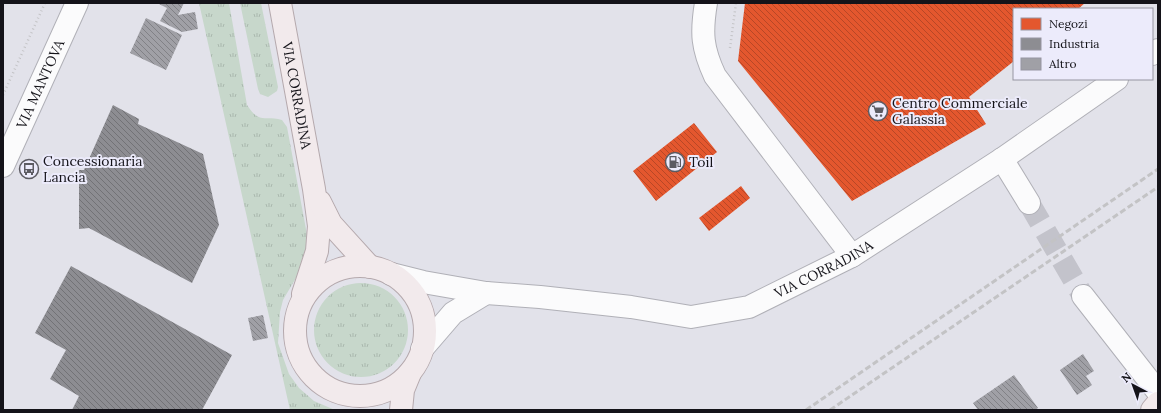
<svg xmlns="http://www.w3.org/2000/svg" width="1161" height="413" viewBox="0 0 1161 413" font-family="Lora,serif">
	<defs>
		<pattern id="grass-tufts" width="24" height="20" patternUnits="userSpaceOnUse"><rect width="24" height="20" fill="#c7d7cb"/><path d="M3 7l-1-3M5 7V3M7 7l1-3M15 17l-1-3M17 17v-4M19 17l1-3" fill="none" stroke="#aab8ae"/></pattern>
		<pattern id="shops-back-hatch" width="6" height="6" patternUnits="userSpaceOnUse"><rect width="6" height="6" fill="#e4572e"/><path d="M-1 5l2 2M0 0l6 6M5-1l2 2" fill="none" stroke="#b84726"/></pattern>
		<pattern id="industry-back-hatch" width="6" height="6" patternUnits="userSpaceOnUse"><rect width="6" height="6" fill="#8d8d92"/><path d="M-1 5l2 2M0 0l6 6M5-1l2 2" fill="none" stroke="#727276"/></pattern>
		<pattern id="building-back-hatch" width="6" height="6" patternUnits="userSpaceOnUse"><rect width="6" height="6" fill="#a0a0a6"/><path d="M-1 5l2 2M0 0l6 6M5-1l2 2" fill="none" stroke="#818186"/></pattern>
	</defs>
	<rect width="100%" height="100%" fill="#e2e2ea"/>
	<path fill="url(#grass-tufts)" d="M199,3H229L247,105C260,125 265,115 282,120L287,127L308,240L303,266L283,300L280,312L278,343L289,374L299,388L314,401L335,410H290Z
		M240,3H261L278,87L277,91L268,97L260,94L258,89Z
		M314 330a47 47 0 1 1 94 0a47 47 0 1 1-94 0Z"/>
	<path fill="url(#shops-back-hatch)" d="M745,3H1085L1078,9H1014V61L969,97L986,124L852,201L738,61Z
		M694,123L717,152L656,201L633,171Z
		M741,186L750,198L709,231L699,218Z"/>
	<path fill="url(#industry-back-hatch)" d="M113,105L139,119L138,124L203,154L219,225L192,283L89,228L79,229V170H84Z
		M71,266L232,355L202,410H72L79,396L50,379L66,350L35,333Z"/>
	<path fill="url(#building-back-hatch)" d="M157,3H184L178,15L195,12L198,29L182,32L160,21L167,8Z
		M146,18L182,35L166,70L130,53Z
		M263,315L268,338L253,341L248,318Z
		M1083,354L1094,371L1086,376L1092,385L1077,395L1060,370Z
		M1014,375L1038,408L1035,410H978L973,403Z"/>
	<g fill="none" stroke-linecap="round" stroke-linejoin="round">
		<path stroke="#c3c3cb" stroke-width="22" stroke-dasharray="22 11" stroke-linecap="butt" d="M1029,203L1083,296"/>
		<defs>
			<g id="minor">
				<path d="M706,3C701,33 702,48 715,76L852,256"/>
				<path d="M1152,54L1158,50"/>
				<path d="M1002,159L1029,203"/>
				<path id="s1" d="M3,166L77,3"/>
				<path id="s2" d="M391,274L423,282L486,293L540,297L631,307L691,317L749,307L852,256L1002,159L1117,79"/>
				<path d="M1083,296L1158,392"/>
				<path d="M422,349L453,313L486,293"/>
			</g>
			<g id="major">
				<path id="s3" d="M280,3L314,189L319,226L317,251L303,294"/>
				<path d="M320,202L331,224L370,267"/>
				<circle cx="360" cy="331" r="65"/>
				<path d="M401,410L403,390L410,373"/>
				<path d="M1152,410L1158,403"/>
			</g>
		</defs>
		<use href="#minor" stroke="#b0b0b7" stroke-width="24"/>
		<use href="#major" stroke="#b5a9ad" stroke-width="24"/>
		<path stroke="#c4c4c7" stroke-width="2.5" stroke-dasharray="1 3" stroke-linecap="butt" d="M730,48L736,3
			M3,95L45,3"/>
		<use href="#minor" stroke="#fbfbfc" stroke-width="22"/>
		<use href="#major" stroke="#f2eaec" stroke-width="22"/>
		<path stroke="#c3c3c5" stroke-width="3" stroke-dasharray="6 3" stroke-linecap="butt" d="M806,410L1158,169
			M830,410L1158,187"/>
	</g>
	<defs>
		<symbol id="supermarket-ring" viewBox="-11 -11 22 22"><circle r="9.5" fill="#ecebfb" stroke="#5c5b62" stroke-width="1.5"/><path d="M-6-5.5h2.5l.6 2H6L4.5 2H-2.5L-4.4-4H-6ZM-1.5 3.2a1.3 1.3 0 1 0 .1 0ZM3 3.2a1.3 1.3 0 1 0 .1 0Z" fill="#5c5b62"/></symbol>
		<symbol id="fuel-ring" viewBox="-11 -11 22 22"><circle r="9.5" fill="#ecebfb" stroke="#5c5b62" stroke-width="1.5"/><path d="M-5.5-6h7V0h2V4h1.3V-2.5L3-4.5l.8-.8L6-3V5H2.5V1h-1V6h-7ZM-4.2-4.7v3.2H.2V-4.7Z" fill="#5c5b62"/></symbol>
		<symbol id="bus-ring" viewBox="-11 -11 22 22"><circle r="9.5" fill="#ecebfb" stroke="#5c5b62" stroke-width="1.5"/><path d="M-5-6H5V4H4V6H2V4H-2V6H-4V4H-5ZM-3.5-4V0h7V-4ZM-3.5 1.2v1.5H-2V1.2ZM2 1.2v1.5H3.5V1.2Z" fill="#5c5b62"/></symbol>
	</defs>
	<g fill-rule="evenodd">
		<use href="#supermarket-ring" x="867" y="100" width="22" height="22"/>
		<use href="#fuel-ring" x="664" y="151" width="22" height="22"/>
		<use href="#bus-ring" x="18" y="158" width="22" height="22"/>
	</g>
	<g text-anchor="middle" stroke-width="4" stroke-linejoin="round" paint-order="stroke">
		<g font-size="14" fill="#141319" stroke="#ecebfb">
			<text dy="5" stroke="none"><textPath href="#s1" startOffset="90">VIA MANTOVA</textPath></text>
			<text dy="5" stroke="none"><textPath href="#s3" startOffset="94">VIA CORRADINA</textPath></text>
			<text dy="5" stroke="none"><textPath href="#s2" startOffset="446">VIA CORRADINA</textPath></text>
		</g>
		<g font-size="14" fill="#141319" stroke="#ecebfb" text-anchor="start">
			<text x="892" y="108">Centro Commerciale<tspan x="892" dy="16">Galassia</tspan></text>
			<text x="43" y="166">Concessionaria<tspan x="43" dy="16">Lancia</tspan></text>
			<text x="689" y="167">Toil</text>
		</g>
	</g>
	<rect width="1161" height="413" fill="none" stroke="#141319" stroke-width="8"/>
	<rect x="1013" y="8" width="140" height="72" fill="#ecebfb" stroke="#9695a1"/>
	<rect x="1021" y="18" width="20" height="12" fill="#e4572e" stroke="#9695a1"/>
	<text x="1049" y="28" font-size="12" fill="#141319">Negozi</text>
	<rect x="1021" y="38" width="20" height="12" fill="#8d8d92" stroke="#9695a1"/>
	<text x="1049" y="48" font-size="12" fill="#141319">Industria</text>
	<rect x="1021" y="58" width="20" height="12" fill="#a0a0a6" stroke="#9695a1"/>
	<text x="1049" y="68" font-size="12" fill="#141319">Altro</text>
	<g transform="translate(1133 385) rotate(319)" stroke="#ecebfb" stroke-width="3" paint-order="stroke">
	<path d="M0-3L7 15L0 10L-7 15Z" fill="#141319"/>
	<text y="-6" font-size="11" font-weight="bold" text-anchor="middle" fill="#141319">N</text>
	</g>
</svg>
